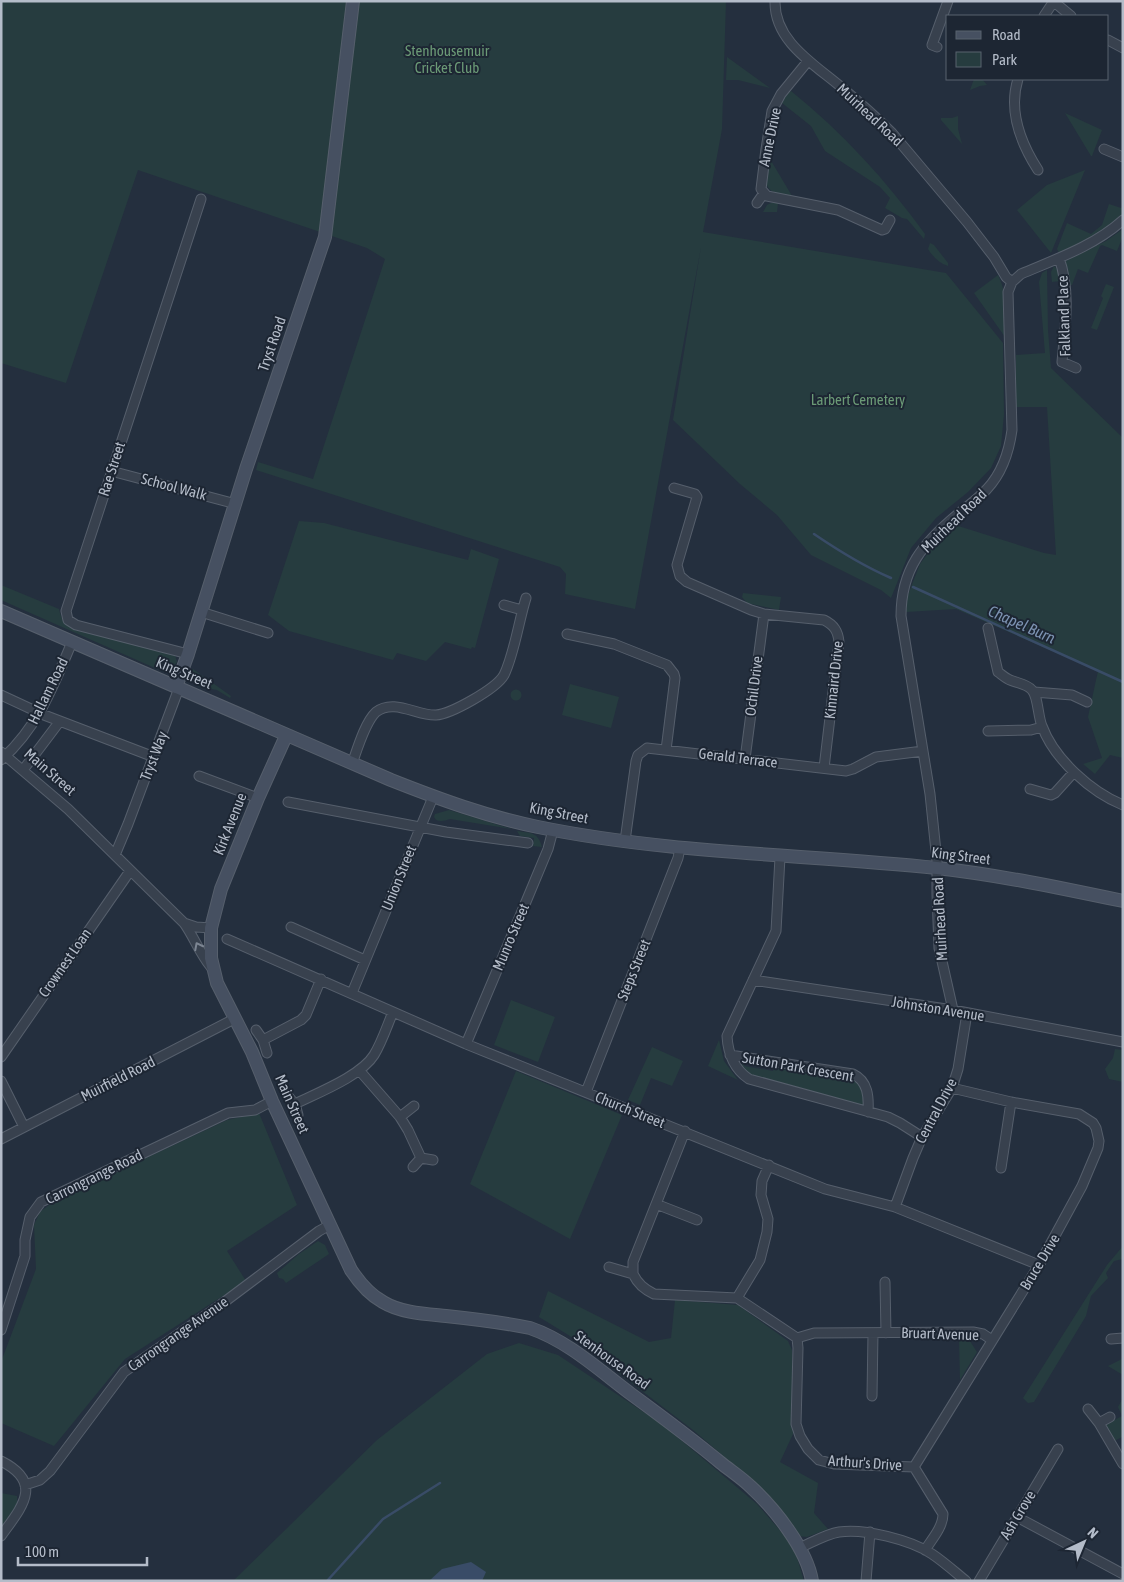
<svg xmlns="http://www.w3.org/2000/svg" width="1124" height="1582" viewBox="0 0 1124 1582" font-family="'Asap Condensed',sans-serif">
	<rect width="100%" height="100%" fill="#242f3e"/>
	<path fill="#263c3f" d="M1,1H726L722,129L703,232L946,273L1003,343L1004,414L1001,446L991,468L968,492L936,518L911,548L891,598L881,590L811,555L777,515L740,484L673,420L701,247L635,609L565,594L566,574L560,567L256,470L258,462L313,479L385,259L367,248L138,170L66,383L1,363Z
		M727,57L770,88L738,80H726Z
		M974,79H982L987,85L980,86L970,90Z
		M791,91C842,132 886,180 925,234L924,239L907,219L902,218L885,208L890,198L880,187L825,151L811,126L782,103L787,94Z
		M1065,113L1102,130L1092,156H1091Z
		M958,116V129L962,144L941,120V118H952Z
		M770,159L792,196C781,194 770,195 766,183Z
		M1085,170L1051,253L1017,210L1047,185Z
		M771,203H778L777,212H763L767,205Z
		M1109,204L1121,208L1123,206V214C1105,232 1081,242 1059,253L1057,249L1067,223L1091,234L1102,225Z
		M1123,229V236L1117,251L1102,245L1100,246L1088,273L1078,269L1072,285H1070L1066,270V261L1106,241Z
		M930,243L934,245L948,263V266C939,263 933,257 928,249Z
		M1054,266L1058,270L1060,281L1052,282L1051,272Z
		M1047,270L1048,330L1051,368L1123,438V758L1110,755L1095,774L1083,764L1102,758L1088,717L1098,671L956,609L906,612V600L920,564L935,544L952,524L1044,553L1056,555L1047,407H1016V355L1045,353L1039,282L1042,273Z
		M998,275C1008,295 1006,315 1005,337L974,293Z
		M1106,284L1114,287L1097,330L1091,328L1103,298L1101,296Z
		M299,521L324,523L468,560L471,549L499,559L475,648L472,647L471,649L445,642L426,661L397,653L393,660L289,631L268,615Z
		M1,585L59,609C61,619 65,624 73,628L175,655L177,662L172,668L164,672L1,600Z
		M743,593L781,597L779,610L747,603L742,597Z
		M193,669L231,696L230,698L217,690L197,686L189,672Z
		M570,684L619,697L611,728L562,715Z
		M510.5 695a5.5 5.5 0 1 1 11 0a5.5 5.5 0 1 1-11 0Z
		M449,810L512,829L450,819C444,821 437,823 434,817L435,814Z
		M517,831C531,833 538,832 542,847L533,846L534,838L520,836Z
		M511,1000L555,1017L538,1062L494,1045Z
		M719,1040L724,1061L738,1080L708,1066Z
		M652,1047L683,1061L672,1086L651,1078L640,1105L628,1100Z
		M1115,1049L1123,1050V1082L1109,1079L1105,1069L1113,1058Z
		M746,1060L744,1066L773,1071L775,1065L780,1069L844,1078L848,1076C861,1079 862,1089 865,1101L862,1105L747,1075L736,1061Z
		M516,1071L622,1115L570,1239L470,1184Z
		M259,1113L297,1205L227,1251L246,1281L125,1359L54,1446L1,1423V1362L36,1269L34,1225L40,1212L53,1202L227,1120Z
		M318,1241L325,1245L329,1254L286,1283L283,1279L279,1278L277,1273L299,1254Z
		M1123,1246V1259L1114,1261L1106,1273L1108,1278L1091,1296L1086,1316L1034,1402L1028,1403L1023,1398L1107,1265Z
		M548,1291L649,1342L671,1338L675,1300L738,1305L788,1341L792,1350L793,1434L780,1462L818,1483L814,1513L828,1529L807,1537L797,1536L755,1483L693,1430L570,1336L539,1317Z
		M968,1338L977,1352L960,1380L959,1339Z
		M519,1343L558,1355L663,1425L757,1504L784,1535L796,1554L804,1581H233L377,1440L487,1354Z
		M1122,1359H1123V1375L1108,1366Z
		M1123,1398V1438L1122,1437L1114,1441L1107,1428V1424L1122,1416L1118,1407Z
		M1,1493L17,1496V1506L1,1530Z"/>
	<path fill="#394c67" d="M471,1562L486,1572L482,1581H429L442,1569Z"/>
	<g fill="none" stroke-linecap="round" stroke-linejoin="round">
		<path stroke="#394c67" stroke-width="2.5" d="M814,534C839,551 863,566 891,578
			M913,587L1123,682
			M327,1581L383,1519L440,1483"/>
		<defs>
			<path id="street" d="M775,1C774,41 814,64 841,87C859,102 876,117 892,133L967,222L994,257L1006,277L1012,282
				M1053,1L1071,16
				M1044,16L1054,1
				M1108,40L1123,48
				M937,47L932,45L948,1
				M808,61L781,94L772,111L766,149L761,189L767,196L838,210L882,230L885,229L890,220
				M1018,79C1008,111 1020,142 1038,170
				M1104,149L1123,157
				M757,203L764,193
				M1059,258C1071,291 1065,328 1062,362L1076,368
				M111,471L236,504
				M674,488L695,494L697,497L677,565L680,576L687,582L751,610L764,614L824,620C834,625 838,631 839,642L824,768
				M504,605L522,610
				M201,612L268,633
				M988,628L998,672C1001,674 1004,677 1008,679C1015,683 1026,683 1032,690C1038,696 1038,717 1042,726C1054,759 1091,792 1123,805
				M567,634L614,644L667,665L674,674L675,678L666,750
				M188,654L76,625L68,620L66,611L201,199
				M1034,692L1072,695L1087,702
				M1,695L44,715L154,757
				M988,731L1031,730L1042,727
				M1,752L68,809L184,923L196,927L211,928
				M745,759L764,614
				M1,760C38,727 53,687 72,642
				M352,764C357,750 365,722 376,712C394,698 417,716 436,715C451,714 496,689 504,675C514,655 519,620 526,598
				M23,770L60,721
				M199,776L258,798
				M1030,789L1051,795L1055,793L1074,772
				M288,802L446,832L528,843
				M625,841L636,761L638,755L647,748L846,771L853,769L876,757L923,751
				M115,855L128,824L179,688
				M780,857L776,931L727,1036C728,1054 734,1069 749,1079L888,1117L900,1123L922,1137
				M184,923C194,937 200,954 211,967
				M291,927L365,960
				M227,939L466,1044L825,1189L895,1207L1039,1265
				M753,980L953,1010L1123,1042
				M352,993L433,797
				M953,1010L939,948L937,894V861L930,794L901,616C901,569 923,543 958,514C968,506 979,498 987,489C1002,473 1009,452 1012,430L1008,292L1012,282L1021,274C1056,259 1094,246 1123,220
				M256,1030L263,1040L301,1020L306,1015L321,979
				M263,1040L267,1053
				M466,1044L528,897L548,849L553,830
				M730,1055L853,1074C868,1081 869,1097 868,1112
				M1,1057L130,871
				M359,1070L400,1117L408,1130L421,1158L433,1160
				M1,1081L24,1127
				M586,1092L678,858L680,848
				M288,1096L295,1104C317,1093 361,1076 374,1055C382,1042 387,1026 393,1012
				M295,1104L298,1115
				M400,1117L414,1106
				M1,1139L234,1019
				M413,1167L421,1158
				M1001,1168L1011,1102
				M656,1204L697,1220
				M895,1207L913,1158L922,1137L952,1088L958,1069L967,1013
				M609,1267L633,1274C638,1284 644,1289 654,1294L737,1298L797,1338L798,1348L796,1424L800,1436L808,1449L819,1460L834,1464L914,1467L943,1514C943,1527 932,1539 925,1550
				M633,1274V1262L685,1131
				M885,1282L886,1333
				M737,1298L760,1260L767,1232L768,1219L761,1195L762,1181L769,1165
				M1,1330L25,1256V1240L30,1217L41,1202L228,1113L255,1110L272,1101
				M797,1338L814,1333L973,1332L983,1334L992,1340
				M1111,1339L1123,1338
				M872,1396L873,1333
				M1088,1409L1099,1423L1123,1464
				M1099,1423L1110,1417
				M1,1461C45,1483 21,1508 1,1536
				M914,1467L1039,1265L1082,1186L1098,1148L1099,1141L1096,1128L1093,1123L1079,1114L1011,1102L952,1088
				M25,1485L40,1480L50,1471L124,1372L219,1306L319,1231L330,1225
				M1017,1517L1123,1574
				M799,1548C811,1543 826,1534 839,1532C864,1528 911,1540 932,1554C944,1562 955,1572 966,1581
				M866,1581L870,1532
				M979,1581L1058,1449"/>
			<path id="secondary" d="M1,611L391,780C439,799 488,817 538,827C670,854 804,854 937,868C999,875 1061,888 1123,901
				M176,687L188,654L246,469L325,237L353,1
				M286,736L258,798L221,889L211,928V958L217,983L252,1052L272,1101L351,1270C359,1282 370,1295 383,1302C401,1313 426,1314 446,1316C474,1319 502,1322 530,1328C568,1341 599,1370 631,1394C661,1416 692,1439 721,1463C731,1471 742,1478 751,1487C774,1508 807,1549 812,1581"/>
		</defs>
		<use href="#street" stroke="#565f6c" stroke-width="11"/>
		<use href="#secondary" stroke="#565f6c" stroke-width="14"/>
		<use href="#street" stroke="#38414e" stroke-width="9"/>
		<use href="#secondary" stroke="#465061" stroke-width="12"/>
	</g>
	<defs><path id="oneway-chevron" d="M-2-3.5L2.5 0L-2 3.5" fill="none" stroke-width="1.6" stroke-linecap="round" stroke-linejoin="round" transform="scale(1.25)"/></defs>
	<use stroke="#7c8592" href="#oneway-chevron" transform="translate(198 946) rotate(-117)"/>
	<g text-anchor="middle" stroke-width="4" stroke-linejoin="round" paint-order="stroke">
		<g font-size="15" fill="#6b9a76" stroke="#1d2633">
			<text x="447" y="56">Stenhousemuir<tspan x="447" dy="17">Cricket Club</tspan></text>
			<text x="858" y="405">Larbert Cemetery</text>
		</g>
		<g font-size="15" fill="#b4bcc9" stroke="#1d2633">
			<text transform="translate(870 115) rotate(43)" y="5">Muirhead Road</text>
			<text transform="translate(770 137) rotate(-78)" y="5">Anne Drive</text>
			<text transform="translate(1064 316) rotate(-92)" y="5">Falkland Place</text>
			<text transform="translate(272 344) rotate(-71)" y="5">Tryst Road</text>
			<text transform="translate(112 469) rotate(-72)" y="5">Rae Street</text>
			<text transform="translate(174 487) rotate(15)" y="5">School Walk</text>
			<text transform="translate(954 521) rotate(-44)" y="5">Muirhead Road</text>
			<text transform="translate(184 673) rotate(23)" y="5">King Street</text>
			<text transform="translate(834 680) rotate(-84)" y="5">Kinnaird Drive</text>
			<text transform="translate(754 686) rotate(-83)" y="5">Ochil Drive</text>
			<text transform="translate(48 691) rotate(-64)" y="5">Hallam Road</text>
			<text transform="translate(154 756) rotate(-69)" y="5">Tryst Way</text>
			<text transform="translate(738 758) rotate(7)" y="5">Gerald Terrace</text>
			<text transform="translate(50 772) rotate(41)" y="5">Main Street</text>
			<text transform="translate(559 813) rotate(11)" y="5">King Street</text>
			<text transform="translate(230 824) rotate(-68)" y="5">Kirk Avenue</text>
			<text transform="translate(961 856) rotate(7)" y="5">King Street</text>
			<text transform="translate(399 878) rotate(-68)" y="5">Union Street</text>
			<text transform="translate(940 919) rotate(-93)" y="5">Muirhead Road</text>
			<text transform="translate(511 937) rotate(-67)" y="5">Munro Street</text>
			<text transform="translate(65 963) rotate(-55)" y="5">Crownest Loan</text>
			<text transform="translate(634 970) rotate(-68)" y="5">Steps Street</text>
			<text transform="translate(938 1009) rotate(9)" y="5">Johnston Avenue</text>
			<text transform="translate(798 1067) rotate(10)" y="5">Sutton Park Crescent</text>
			<text transform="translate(118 1079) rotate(-27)" y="5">Muirfield Road</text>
			<text transform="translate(292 1104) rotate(66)" y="5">Main Street</text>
			<text transform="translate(630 1110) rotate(22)" y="5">Church Street</text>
			<text transform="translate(936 1111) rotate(-62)" y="5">Central Drive</text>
			<text transform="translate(94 1177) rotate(-26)" y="5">Carrongrange Road</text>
			<text transform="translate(1040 1262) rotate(-59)" y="5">Bruce Drive</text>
			<text transform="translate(178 1334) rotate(-35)" y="5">Carrongrange Avenue</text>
			<text transform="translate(940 1334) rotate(2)" y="5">Bruart Avenue</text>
			<text transform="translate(612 1360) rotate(36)" y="5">Stenhouse Road</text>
			<text transform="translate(865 1463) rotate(4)" y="5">Arthur's Drive</text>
			<text transform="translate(1018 1515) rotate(-59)" y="5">Ash Grove</text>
		</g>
		<g font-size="16" font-style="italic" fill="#7c92b1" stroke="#1d2633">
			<text transform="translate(1022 624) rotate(24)" y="6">Chapel Burn</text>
		</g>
	</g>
	<rect width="1124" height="1582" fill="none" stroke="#b4bcc9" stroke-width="5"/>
	<rect x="946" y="15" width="162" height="65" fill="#1d2633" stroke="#59626f"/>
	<rect x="956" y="31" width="25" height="8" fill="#465061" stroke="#59626f"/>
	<text x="992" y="40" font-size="15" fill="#b4bcc9">Road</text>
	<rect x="956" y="52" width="25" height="15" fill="#263c3f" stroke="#59626f"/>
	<text x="992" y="65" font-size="15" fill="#b4bcc9">Park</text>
	<g transform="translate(1084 1542) rotate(44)" stroke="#1d2633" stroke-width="4" paint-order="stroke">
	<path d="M0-4L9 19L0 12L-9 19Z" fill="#b4bcc9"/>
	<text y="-8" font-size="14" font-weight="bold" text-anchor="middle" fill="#b4bcc9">N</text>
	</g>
	<path d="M18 1557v8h129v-8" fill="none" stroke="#b4bcc9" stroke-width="2.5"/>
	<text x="25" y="1557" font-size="15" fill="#b4bcc9" stroke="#1d2633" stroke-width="4" paint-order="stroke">100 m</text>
</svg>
